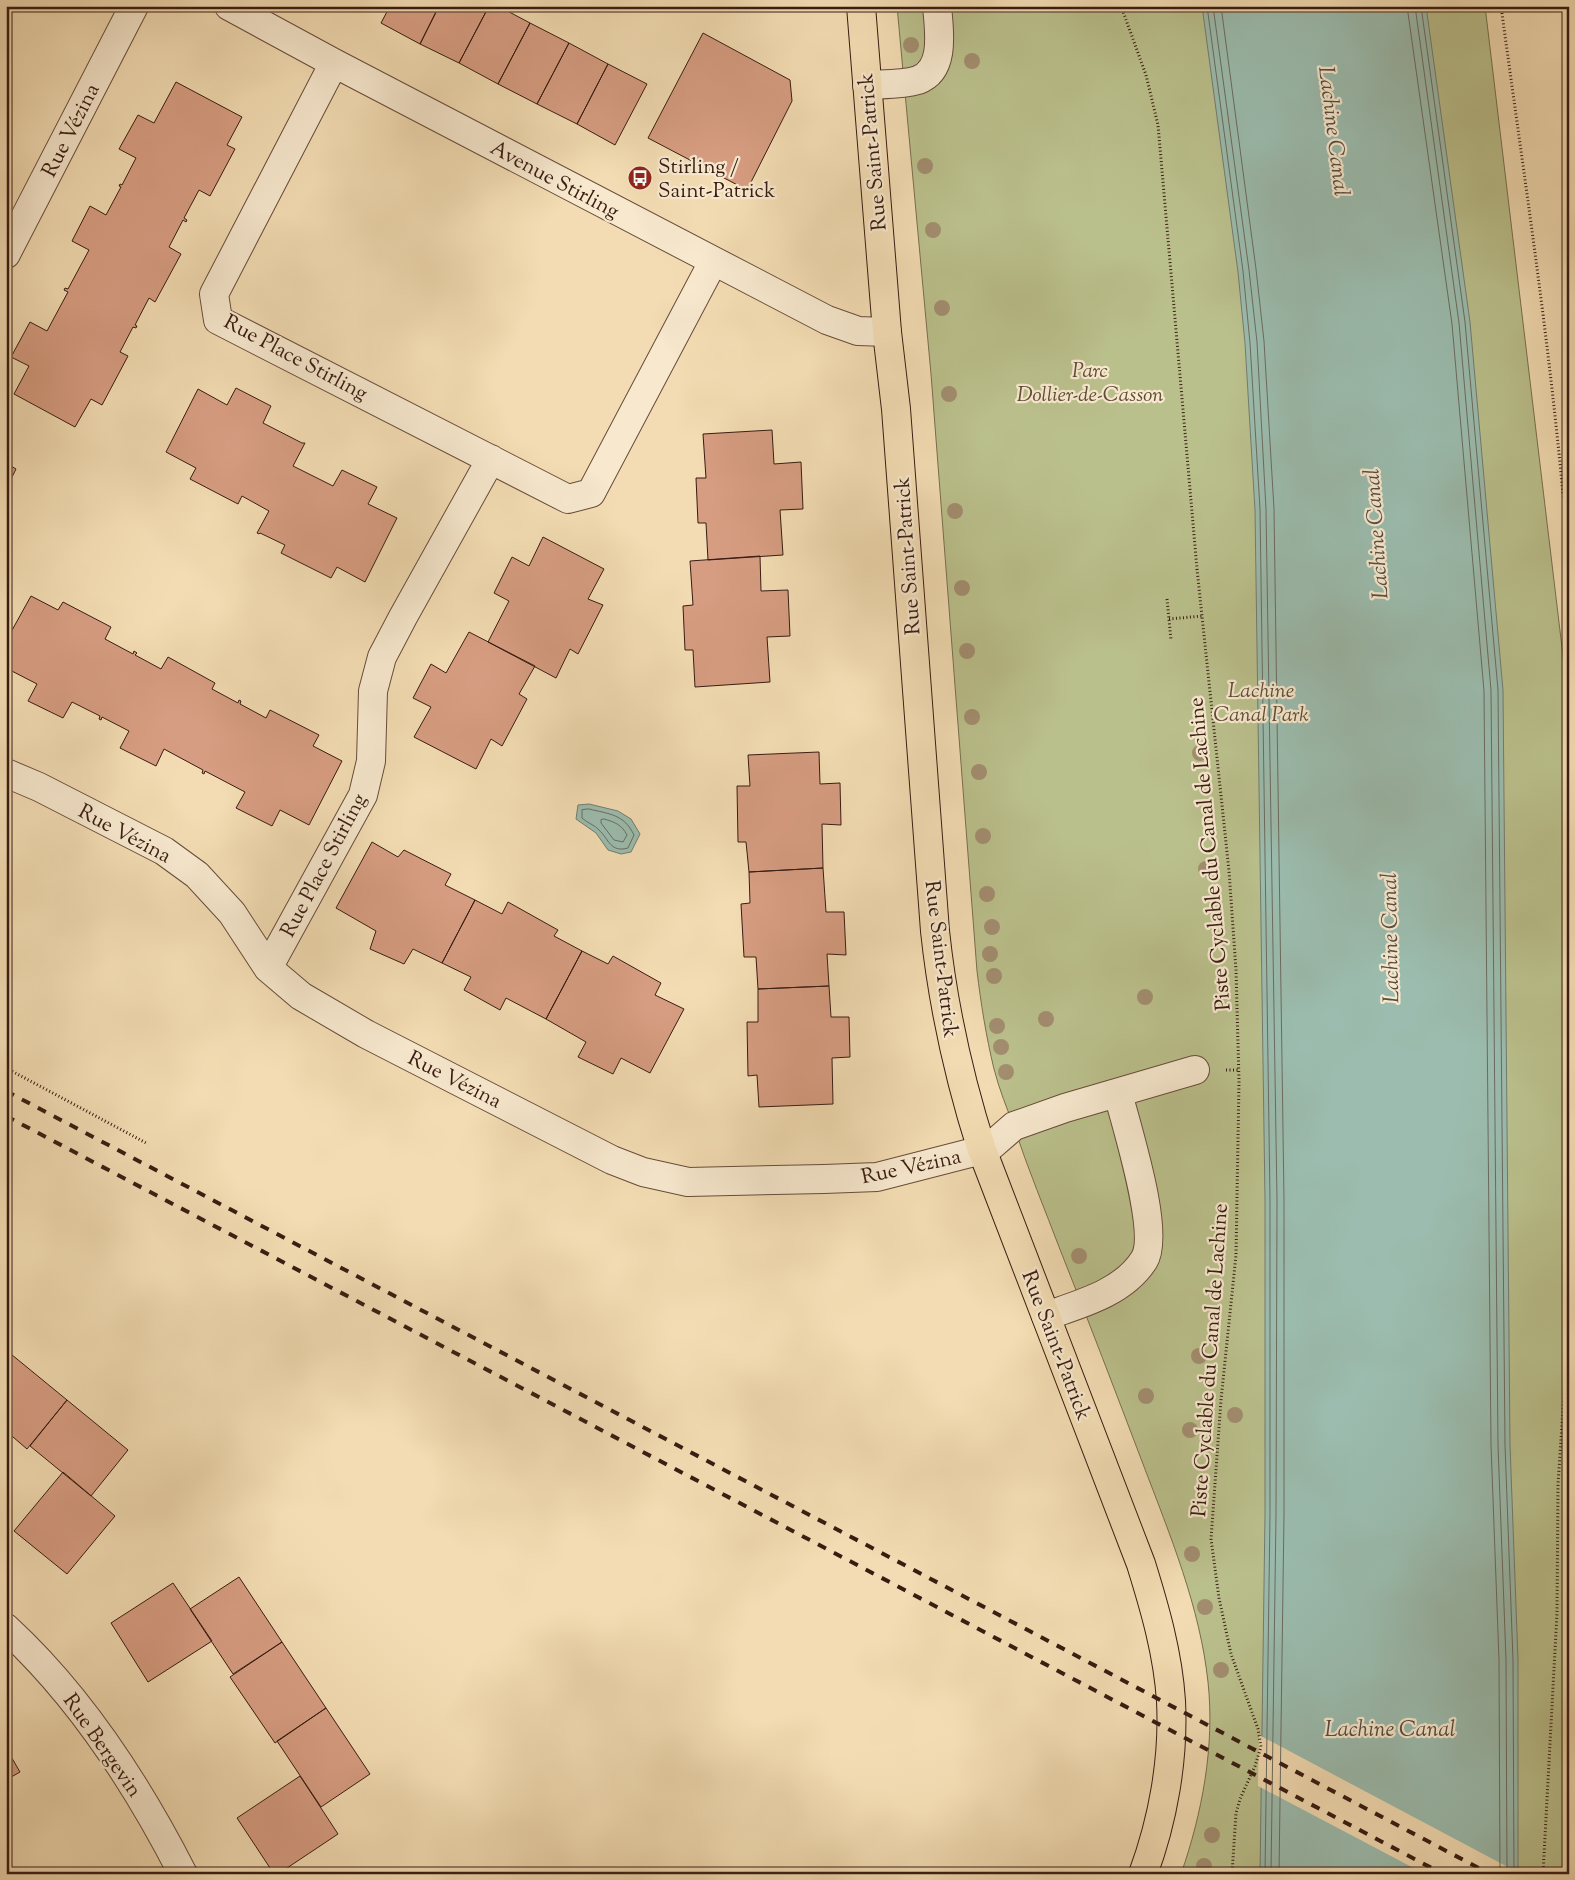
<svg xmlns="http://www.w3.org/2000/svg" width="1575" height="1880" viewBox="0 0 1575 1880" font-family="'Sorts Mill Goudy',serif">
	<rect width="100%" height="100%" fill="#f3dcb3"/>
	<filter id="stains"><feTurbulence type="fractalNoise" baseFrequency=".004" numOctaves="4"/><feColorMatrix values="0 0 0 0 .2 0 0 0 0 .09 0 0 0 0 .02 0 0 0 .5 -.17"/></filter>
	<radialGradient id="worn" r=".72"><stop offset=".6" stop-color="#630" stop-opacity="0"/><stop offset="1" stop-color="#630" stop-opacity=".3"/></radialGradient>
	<path fill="#bac08c" stroke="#796e4f" d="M897,6H1485L1567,689L1569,746V1874H1181C1202,1814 1215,1746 1208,1682C1200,1607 1170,1535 1143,1464C1116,1393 1089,1322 1061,1252C1045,1210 1028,1169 1014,1127C1007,1108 999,1089 994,1069C986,1036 981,1004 977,971L931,374Z"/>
	<path fill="#9bbcae" stroke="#737c70" d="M1202,6H1426L1470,322L1503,690L1510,1445L1518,1660V1874H1260L1265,1514V1200L1255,510L1245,343L1238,272Z
		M589,804L618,811L631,819L640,834L631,852L621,854L608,850L596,833L576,819L578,805Z"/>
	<path fill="#f3dcb3" d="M1259,1735L1521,1874H1425L1258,1786Z"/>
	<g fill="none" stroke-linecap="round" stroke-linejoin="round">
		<path stroke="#6a6c60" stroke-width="1" d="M1207,6L1243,271L1250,343L1260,509L1270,1200V1514L1265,1874
			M1213,6L1249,270L1257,342L1266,509L1277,1200L1276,1514L1271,1874
			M1221,6L1256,269L1264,341L1274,509L1284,1200V1514L1279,1874
			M1407,6L1452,324L1484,691L1491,1445L1499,1660L1500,1874
			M1415,6L1459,323L1491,690L1498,1445L1506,1660L1507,1874
			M1421,6L1465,322L1498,690L1505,1445L1513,1660L1514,1874
			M589,809C609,814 624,814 634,835L628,848C610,853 609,839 599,830C595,825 587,823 582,818V810Z
			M604,819C615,822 622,825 627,835L623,842L614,840L601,823V820Z"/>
	</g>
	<path fill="#d79d82" stroke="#381c12" d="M390,6H439L420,44L381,23Z
		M439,6H489L459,63L420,44Z
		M489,6H498L530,23L498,84L459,63Z
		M530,23L569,43L537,104L498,84Z
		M703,33L790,80L792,101L747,190L648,138Z
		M569,43L608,64L577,124L537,104Z
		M608,64L647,84L615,145L577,124Z
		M176,82L242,117L227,145L235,149L210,196L199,190L184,218L187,220L186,222L183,220L169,247L181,254L155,302L149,298L135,325L137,326L136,328L133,327L120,352L128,356L102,405L91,399L75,427L14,394L29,366L11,357L30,322L47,331L68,292L64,290L65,288L68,289L89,250L72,241L90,206L106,215L121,187L119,186L120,184L122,185L136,158L119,149L138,115L154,123Z
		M236,388L271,406L263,423L302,443H305L293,466L333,486L342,470L377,487L368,504L397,518L365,582L337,567L331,578L281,553L285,545L260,533L259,534L257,533L269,511L242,496L238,504L190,479L196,468L166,452L198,389L227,405Z
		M772,430L774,464L801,462L803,509L780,510L783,555L708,560L706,523H698L696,478H706L703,434Z
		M6,463L16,469L6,489Z
		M543,537L604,569L588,599L603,605L578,654L570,649L556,678L488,642L509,601L494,593L512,557L529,566Z
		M760,556L761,591L788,590L790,636L767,637L770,682L695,687L693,650H685L683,606L693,605L690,561Z
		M31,596L58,610L63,602L111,627L105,639L133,654L134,651L137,653L135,655L161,669L168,657L215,683L212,689L238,703L239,700L241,701L240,704L266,718L270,710L319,735L313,746L342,761L309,825L280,810L272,826L236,808L245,792L205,771L204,774L202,773L203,770L164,749L156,766L120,748L129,731L102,717L101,720L99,719L100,716L72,702L63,718L28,701L37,684L6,668V641Z
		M469,632L535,666L519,694L527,699L502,746L491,739L476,769L414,737L431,707L413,698L431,664L446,673Z
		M819,752L820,784L840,783L841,825L822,824L823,868L749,872L746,842H738L737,786H750L748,755Z
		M372,842L398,857L404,850L451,874L445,885L475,900L442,963L413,949L404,964L370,949L376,931L336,908Z
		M823,868L826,912H844L846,955L827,954L829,986L758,989L756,957H744L741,904L750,903L749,872Z
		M475,900L502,914L508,902L558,930L554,936L582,951L546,1019L506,998L500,1010L464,990L471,977L442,963Z
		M582,951L608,964L613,956L661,983L655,995L684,1009L650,1073L621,1058L613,1074L578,1057L586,1042L546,1019Z
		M829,986L831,1017H849L850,1057L832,1058L833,1104L759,1107L757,1075L748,1076L747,1022H758V989Z
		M6,1350L67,1400L27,1449L6,1431Z
		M67,1400L128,1450L91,1496L30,1446Z
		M63,1472L115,1516L67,1574L14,1531Z
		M239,1577L282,1642L233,1674L190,1609Z
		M173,1583L212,1641L148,1682L111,1623Z
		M282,1642L326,1708L275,1743L230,1677Z
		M326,1708L370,1774L321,1807L277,1741Z
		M6,1748L20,1772L6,1780Z
		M300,1776L338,1834L278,1874H274L237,1818Z"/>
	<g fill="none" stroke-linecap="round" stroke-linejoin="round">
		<defs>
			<path id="minor" d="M229,6L334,63L827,320L858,331L887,332
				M334,63L214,294L218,320L568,499L591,493L713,262
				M867,85C883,84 902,85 918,80C946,70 939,30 937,6
				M6,254L134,6
				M6,773L39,787L164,851L197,875L232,913L268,968L301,996L366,1034L612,1160L643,1172L688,1182L824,1179L877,1177L982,1150L991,1146L1014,1126L1065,1108L1195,1070
				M268,968L363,795L371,761L373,691L382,657L403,617L491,459
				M1046,1316C1080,1304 1123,1293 1144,1260C1161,1233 1126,1126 1118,1093
				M6,1628C81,1697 137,1784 183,1874"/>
			<path id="major" d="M861,6L887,332L896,409L935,931C943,1006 959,1078 982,1150L1141,1564C1155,1609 1168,1654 1171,1701C1174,1759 1163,1820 1143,1874"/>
		</defs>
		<use href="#minor" stroke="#674c3a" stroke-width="30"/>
		<use href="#major" stroke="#381c12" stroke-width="30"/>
		<path stroke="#381c12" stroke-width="3" stroke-dasharray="1 2.5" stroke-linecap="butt" d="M1121,6L1146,75L1158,125L1197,569L1229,871L1236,970L1239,1081L1236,1255L1221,1400L1211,1539L1219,1598L1231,1654L1258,1729L1261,1747L1255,1766L1240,1799L1236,1813L1232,1874
			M1501,6C1523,169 1548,331 1563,495L1569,501
			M1167,599L1171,640
			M1169,619L1202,616
			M6,1068L148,1144
			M1226,1070H1239
			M1543,1874L1557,1613L1558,1484L1569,1320"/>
		<use href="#minor" stroke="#f7e8ce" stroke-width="28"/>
		<use href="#major" stroke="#f3dcb3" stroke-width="28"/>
		<path stroke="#381c12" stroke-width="4" stroke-dasharray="9 9" stroke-linecap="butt" d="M6,1091L1490,1874
			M6,1116L1443,1874"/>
	</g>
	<g fill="#a28d6f">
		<circle cx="911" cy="45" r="8"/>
		<circle cx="972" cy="61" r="8"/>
		<circle cx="925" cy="166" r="8"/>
		<circle cx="933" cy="230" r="8"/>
		<circle cx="942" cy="308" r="8"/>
		<circle cx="949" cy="394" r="8"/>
		<circle cx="955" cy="511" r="8"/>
		<circle cx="962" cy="588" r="8"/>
		<circle cx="967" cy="651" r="8"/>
		<circle cx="972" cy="717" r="8"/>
		<circle cx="1200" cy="753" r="8"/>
		<circle cx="979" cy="772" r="8"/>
		<circle cx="983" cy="836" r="8"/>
		<circle cx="1206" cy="869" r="8"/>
		<circle cx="987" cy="894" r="8"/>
		<circle cx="992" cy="927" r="8"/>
		<circle cx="990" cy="954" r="8"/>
		<circle cx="994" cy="976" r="8"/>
		<circle cx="1145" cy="997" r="8"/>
		<circle cx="1046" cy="1019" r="8"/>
		<circle cx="997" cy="1026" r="8"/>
		<circle cx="1001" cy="1047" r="8"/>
		<circle cx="1006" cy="1072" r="8"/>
		<circle cx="1079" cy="1256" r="8"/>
		<circle cx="1199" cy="1356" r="8"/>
		<circle cx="1146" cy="1396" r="8"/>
		<circle cx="1235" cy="1415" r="8"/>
		<circle cx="1190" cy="1430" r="8"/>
		<circle cx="1192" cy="1554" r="8"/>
		<circle cx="1205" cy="1607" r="8"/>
		<circle cx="1221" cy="1670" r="8"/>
		<circle cx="1212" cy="1835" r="8"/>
		<circle cx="1204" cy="1866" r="8"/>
	</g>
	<defs>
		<symbol id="bus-disc" viewBox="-11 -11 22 22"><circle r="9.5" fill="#8f2418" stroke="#f7e8ce"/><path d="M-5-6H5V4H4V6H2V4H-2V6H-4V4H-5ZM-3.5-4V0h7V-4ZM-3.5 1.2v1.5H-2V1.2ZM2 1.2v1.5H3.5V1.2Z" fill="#fff"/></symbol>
	</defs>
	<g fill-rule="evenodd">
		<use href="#bus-disc" x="626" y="164" width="28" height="28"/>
	</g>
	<g text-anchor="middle" stroke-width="4.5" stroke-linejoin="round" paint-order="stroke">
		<g font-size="21" fill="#381c12" stroke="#f7e8ce">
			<text transform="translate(70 130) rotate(-63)" y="7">Rue Vézina</text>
			<text transform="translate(872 152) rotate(-95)" y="7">Rue Saint-Patrick</text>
			<text transform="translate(555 179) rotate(28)" y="7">Avenue Stirling</text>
			<text transform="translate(296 357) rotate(28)" y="7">Rue Place Stirling</text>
			<text transform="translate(907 556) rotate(-94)" y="7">Rue Saint-Patrick</text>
			<text transform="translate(125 833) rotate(28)" y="7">Rue Vézina</text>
			<text transform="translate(1209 854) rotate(-95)" y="7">Piste Cyclable du Canal de Lachine</text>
			<text transform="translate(323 865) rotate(-62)" y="7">Rue Place Stirling</text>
			<text transform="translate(942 959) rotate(83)" y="7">Rue Saint-Patrick</text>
			<text transform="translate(455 1079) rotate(27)" y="7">Rue Vézina</text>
			<text transform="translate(911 1166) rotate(-12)" y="7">Rue Vézina</text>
			<text transform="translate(1057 1345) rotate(69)" y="7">Rue Saint-Patrick</text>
			<text transform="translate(1209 1360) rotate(-86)" y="7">Piste Cyclable du Canal de Lachine</text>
			<text transform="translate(103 1745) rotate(55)" y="7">Rue Bergevin</text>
		</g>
		<g font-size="21" fill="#381c12" stroke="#f7e8ce" text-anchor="start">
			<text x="658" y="173">Stirling /<tspan x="658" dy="24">Saint-Patrick</tspan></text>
		</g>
		<g font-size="21" font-style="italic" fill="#5f4d37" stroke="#f7e8ce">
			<text x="1090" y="377">Parc<tspan x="1090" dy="24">Dollier-de-Casson</tspan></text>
			<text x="1261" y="697">Lachine<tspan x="1261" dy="24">Canal Park</tspan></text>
		</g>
		<g font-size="22" font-style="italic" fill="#564c41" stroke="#f7e8ce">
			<text transform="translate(1335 131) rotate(83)" y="8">Lachine Canal</text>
			<text transform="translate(1375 534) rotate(-94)" y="8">Lachine Canal</text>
			<text transform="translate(1389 938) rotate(-91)" y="8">Lachine Canal</text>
			<text x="1390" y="1736">Lachine Canal</text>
		</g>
	</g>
	<rect width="1575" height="1880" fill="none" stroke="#f3dcb3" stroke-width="25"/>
	<rect x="8" y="8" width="1560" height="1865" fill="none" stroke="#381c12" stroke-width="2.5"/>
	<rect x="12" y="12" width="1550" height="1855" fill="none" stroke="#381c12"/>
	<rect width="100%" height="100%" filter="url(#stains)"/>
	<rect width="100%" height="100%" fill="url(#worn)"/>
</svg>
